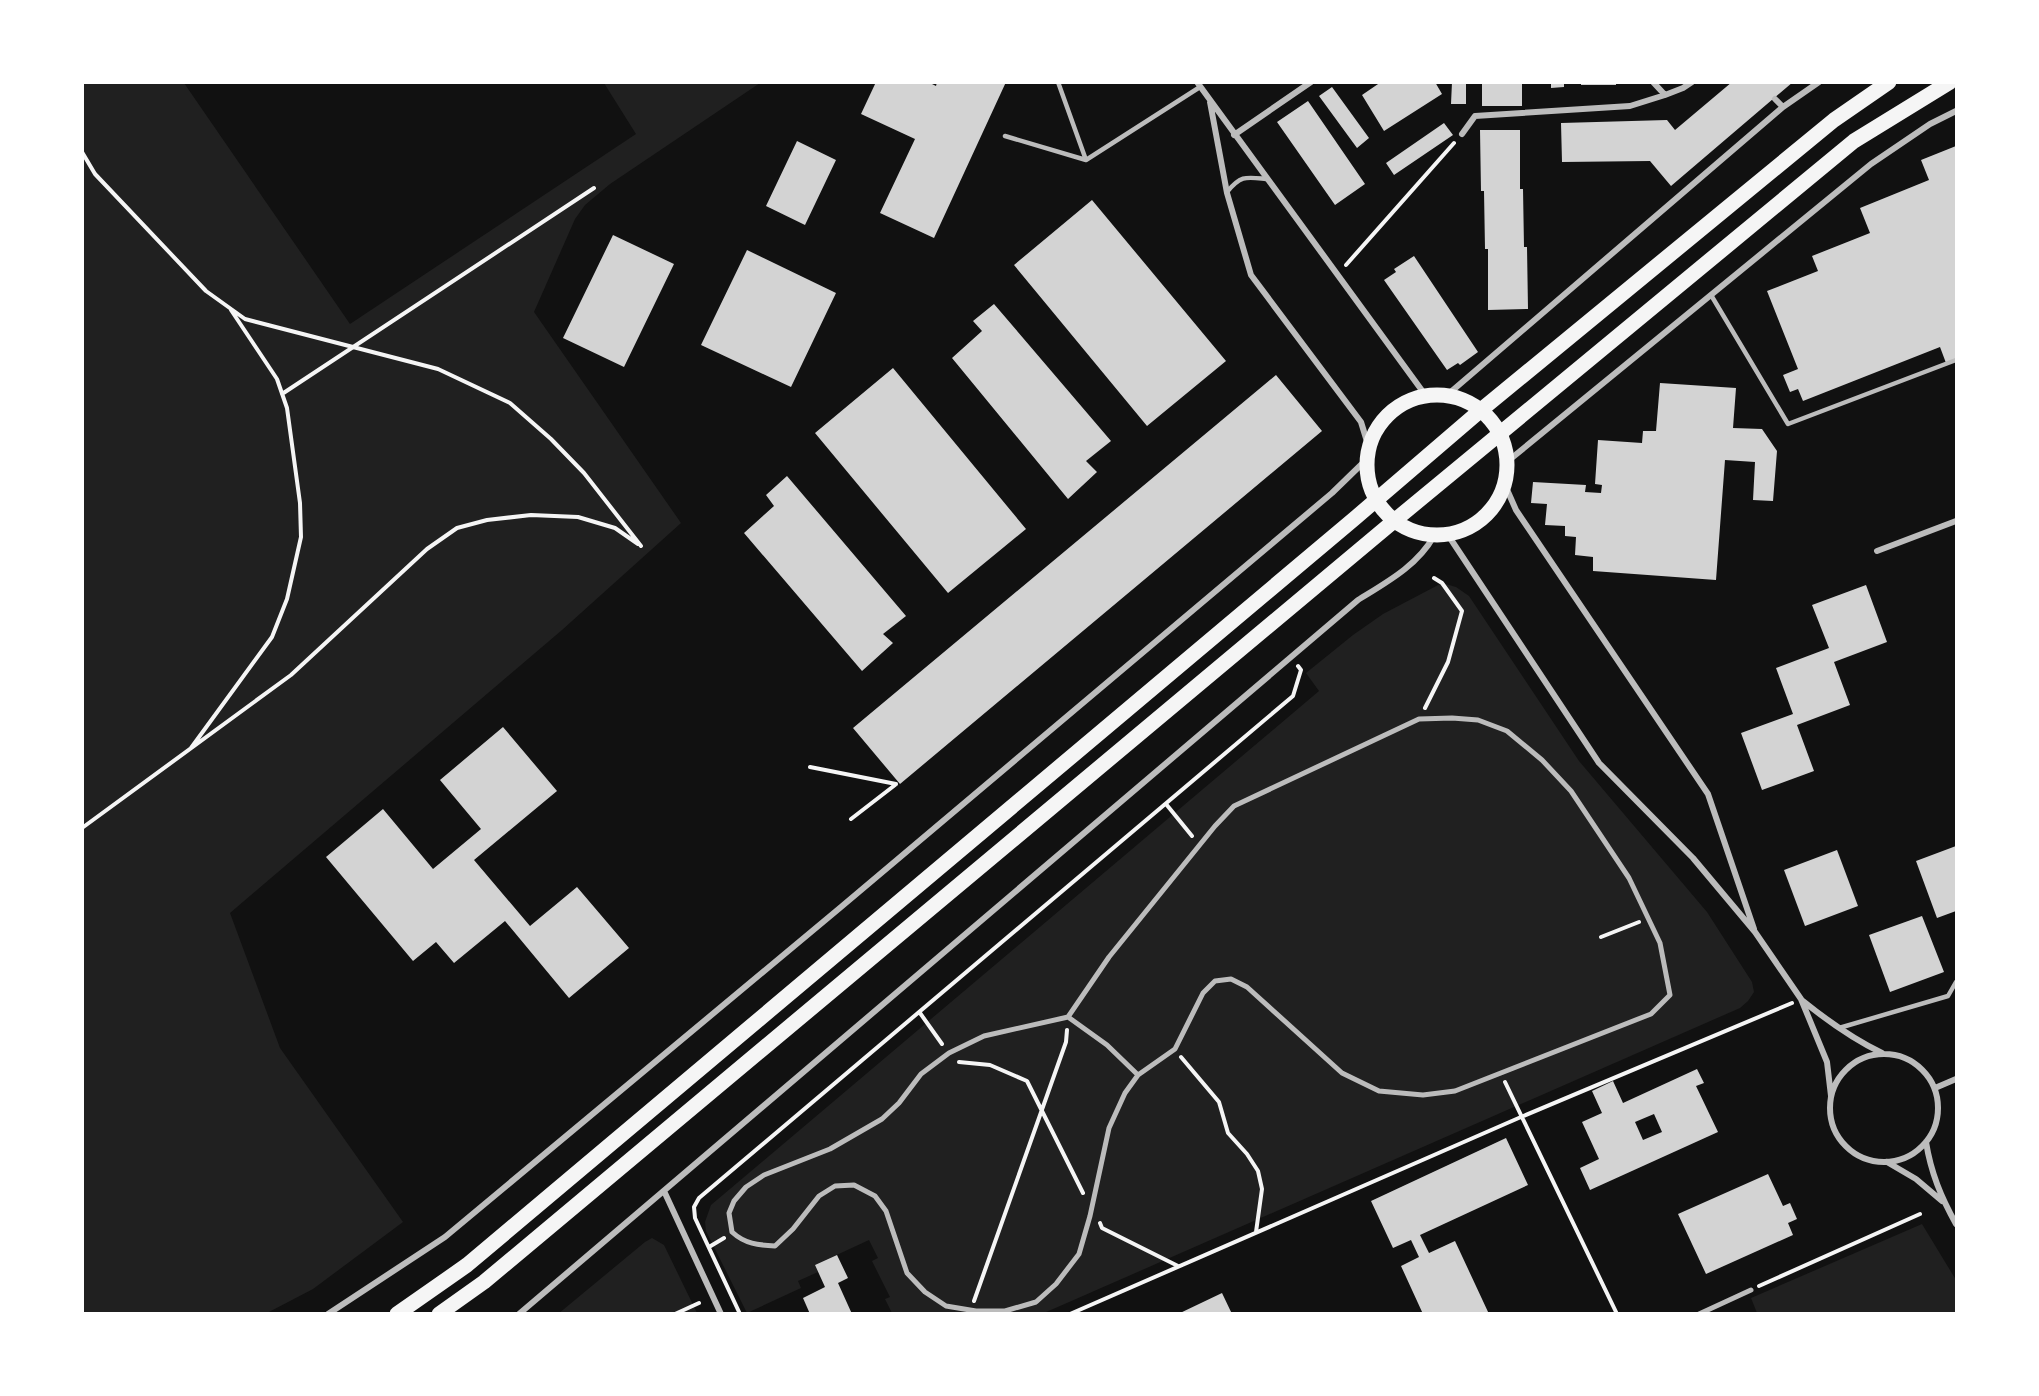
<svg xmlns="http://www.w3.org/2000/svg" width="2039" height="1396" viewBox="0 0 2039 1396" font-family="Commissioner,sans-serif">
	<rect width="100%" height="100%" fill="#111"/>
	<path fill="#202020" d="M82,83H184L350,324L636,134L604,83H760L610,184L585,205L575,219L534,312L681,523L562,630L230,913L280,1048L403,1222L313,1289L267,1313H83Z
		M1442,583L1456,587L1469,596L1579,761L1707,912L1752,982L1754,992L1748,1001L1740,1008L1044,1313H892L885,1299L890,1297L872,1261L878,1258L869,1240L815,1265L818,1272L798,1281L801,1288L747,1313L706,1231L705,1222L711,1205L1319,691L1306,673L1353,635L1383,614Z
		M1922,1224L1956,1280V1313H1757L1751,1298Z
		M652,1238L664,1245L697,1313L558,1314L645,1242Z"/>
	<path fill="#d3d3d3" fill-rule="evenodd" d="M876,82H928L936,86L937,82H1006L934,238L880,213L915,139L861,114Z
		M1381,82H1435L1442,94L1384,131L1362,95Z
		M1452,82H1466V104H1451Z
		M1482,82H1522V106H1482Z
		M1551,82H1564V87L1551,88Z
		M1581,82H1616V85H1581Z
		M1732,82H1793L1671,186L1650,161L1562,162L1561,123L1667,120L1675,130Z
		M1332,87L1369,138L1357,148L1319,96Z
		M1308,101L1365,184L1335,205L1277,122Z
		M1444,123L1453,135L1394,175L1386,163Z
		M1480,130H1520V189H1523L1524,247H1527L1528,309L1488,310V249H1485L1484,191H1481Z
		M797,141L836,160L805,225L766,206Z
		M1956,146V359L1946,363L1940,347L1803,401L1798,389L1790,392L1783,375L1798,369L1767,291L1818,271L1812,256L1870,233L1860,208L1929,180L1921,160Z
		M1092,200L1226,361L1147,426L1014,265Z
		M613,235L674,264L624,367L563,338Z
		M747,250L836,293L791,387L701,345Z
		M1414,256L1478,352L1460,365L1458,363L1447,370L1384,280L1396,272L1394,269Z
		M994,304L1111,441L1086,461L1097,472L1068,499L952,358L982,331L973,321Z
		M893,368L1026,529L948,593L815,433Z
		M1276,375L1322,431L900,784L853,728Z
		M1660,383L1736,388L1733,428L1762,429L1777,451L1773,501L1753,500L1755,462L1725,460L1716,580L1593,571V557L1575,555L1576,537L1565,536V526L1545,525L1547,504L1531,503L1533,482L1586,485L1585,492L1601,493L1602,485L1595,484L1598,440L1642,443L1643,431H1656Z
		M787,476L906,616L883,634L893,643L862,671L744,533L774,506L766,495Z
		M1866,585L1887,642L1834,662L1850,705L1797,725L1814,771L1762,790L1741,733L1793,714L1776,668L1829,648L1812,605Z
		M503,727L557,791L474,860L530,926L577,887L629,948L569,998L505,921L454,963L436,942L413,961L326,857L383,809L433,869L481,829L440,780Z
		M1956,846V911L1937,918L1916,861Z
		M1837,850L1858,906L1805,926L1784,870Z
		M1922,916L1944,972L1890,992L1869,935Z
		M1697,1069L1704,1083L1696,1086L1718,1132L1590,1190L1580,1168L1599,1159L1582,1122L1602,1113L1592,1091L1613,1081L1623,1103ZM1654,1114L1662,1132L1643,1140L1635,1122Z
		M1506,1138L1528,1185L1420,1235L1429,1253L1455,1241L1489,1314H1423L1401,1266L1419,1257L1411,1240L1393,1248L1371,1201Z
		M1768,1174L1783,1206L1790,1203L1797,1219L1788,1223L1793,1235L1706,1274L1678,1214Z
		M837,1255L848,1278L838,1283L852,1314H810L803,1298L825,1287L815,1265Z
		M1222,1293L1232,1314H1178Z"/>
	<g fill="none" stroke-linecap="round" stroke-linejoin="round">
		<path stroke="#f5f5f5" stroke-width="4" d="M82,152L95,174L206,291L245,319L438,369L510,403L551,439L584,473L641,546
			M1346,265L1454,143
			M282,394L594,188
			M1425,708L1448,662L1462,611L1442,583L1434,578
			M191,748L272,637L287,599L301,537L300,503L287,408L277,379L231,310
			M810,767L896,784
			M1166,804L1192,836
			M851,819L895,785
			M82,828L291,675L427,549L457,528L487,520L531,515L578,517L615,528L638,544
			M1601,937L1639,922
			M920,1013L942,1044
			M1181,1057L1219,1102L1228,1133L1247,1154L1258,1171L1262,1189L1256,1232
			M959,1062L990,1065L1027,1081L1083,1193
			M1505,1082L1617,1314
			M1100,1223L1102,1228L1178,1266
			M709,1247L724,1238
			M1759,1286L1920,1214
			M974,1301L1066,1042L1067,1030
			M675,1314L699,1303
			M740,1314L695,1218L694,1207L699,1198L1293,696L1301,670L1298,666
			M1070,1314L1521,1117L1792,1003"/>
		<path stroke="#bcbcbc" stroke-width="4.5" d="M1005,136L1086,160L1058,82
			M1086,160L1200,87
			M1227,192C1241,175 1246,177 1266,179
			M1711,295L1788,424L1956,360
			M1839,1028L1948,996L1956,982"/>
		<path stroke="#bcbcbc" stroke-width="5" d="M1068,1017L1109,957L1215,826L1234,806L1419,719L1452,718L1478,720L1507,731L1542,760L1571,791L1629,878L1660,943L1670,995L1651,1014L1455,1091L1423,1095L1379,1091L1342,1073L1247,987L1231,979L1215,981L1203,993L1175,1049L1138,1075
			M1068,1017L1107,1045L1138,1075L1125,1093L1109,1128L1090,1216L1079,1254L1056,1284L1036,1302L1005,1311H976L946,1306L925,1292L907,1273L886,1211L875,1196L854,1185L835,1186L819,1196L793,1229L775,1246C758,1245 745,1244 732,1232L729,1213L734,1201L746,1187L764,1175L830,1149L882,1119L899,1103L921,1074L949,1053L984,1036Z
			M1699,1314L1751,1290"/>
		<path stroke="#bcbcbc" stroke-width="6" d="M1197,82L1426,396
			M1653,82L1665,95L1683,88L1692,82
			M1775,99L1783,107
			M1210,102L1227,193L1251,275L1361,422L1369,448
			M1462,134L1475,116L1630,106L1665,95
			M1234,135L1311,82
			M1446,396L1783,107L1819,82
			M1508,461L1871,164L1930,124L1956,111
			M1505,485L1516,510L1708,794L1754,929
			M1448,535L1599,763L1693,858L1755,932L1801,999L1827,1062L1831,1096
			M1877,551L1956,521
			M1803,1001C1829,1022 1853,1039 1882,1053
			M1830 1108a54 54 0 1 1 108 0a54 54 0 1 1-108 0Z
			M1935,1088L1956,1079
			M1926,1142C1931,1173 1941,1197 1956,1224
			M1887,1162L1916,1179L1942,1201
			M664,1191L721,1314
			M328,1314L445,1237L841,907L1332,493L1367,459
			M519,1314L1358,600C1387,582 1417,566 1434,536"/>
		<path stroke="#f5f5f5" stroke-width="15" d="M1367 465a70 70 0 1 1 140 0a70 70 0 1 1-140 0Z
			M397,1314L467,1265L1354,519L1481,410L1834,120L1889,82
			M439,1314L484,1282L1394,521L1854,141L1950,82"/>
	</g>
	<rect width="2039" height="1396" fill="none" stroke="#ffffff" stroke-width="168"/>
</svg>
